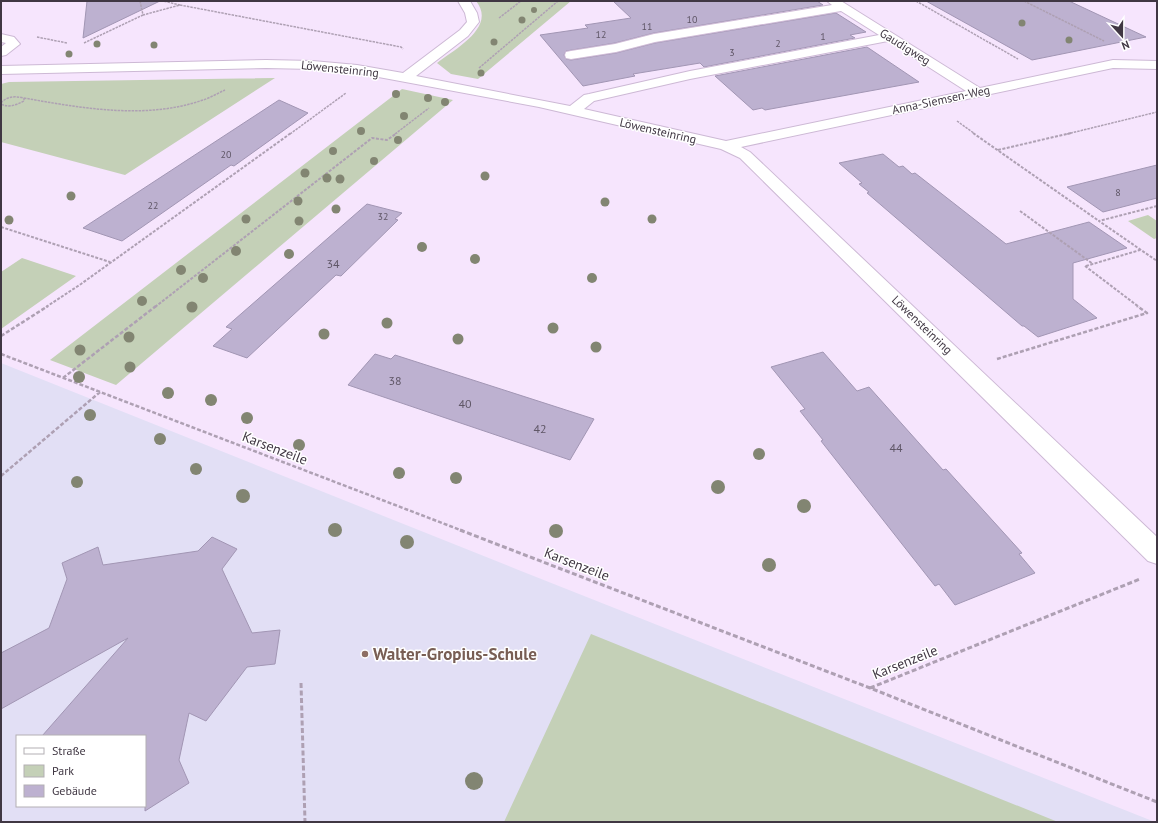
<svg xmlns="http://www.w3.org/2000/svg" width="1158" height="823" viewBox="0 0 1158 823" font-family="'PT Sans',sans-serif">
	<rect width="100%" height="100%" fill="#f6e5fd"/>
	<path fill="#e2dff5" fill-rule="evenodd" d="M1,363L521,571L1155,822H1ZM17,736H145V806H17Z"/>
	<path fill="#c4d0b7" d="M476,1H571L478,79L451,74L437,63C455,49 497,27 476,1Z
		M275,78L125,175L1,142V84L9,82Z
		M402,89L453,100L116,385L50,360Z
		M1148,215L1157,221V238L1154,239L1128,221Z
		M22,258L76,276L1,329V272Z
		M591,634L1058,822H504Z"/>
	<path fill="#bdb1d0" stroke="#a296b4" d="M87,1H160L83,38Z
		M613,1H817L823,5L654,33L615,43L566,51L564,55L566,59L571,60L616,53L655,43L836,13L866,32L850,35L855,38L704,67L700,63L633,74L635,76L583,86L540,35L588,28L585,25L631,18Z
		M926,1H1069L1146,37L1032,60Z
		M867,47L919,82L765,110L762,108L753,110L715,76Z
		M279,100L308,113L234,166L231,165L122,241L83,228Z
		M883,154L899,167L903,166L912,174L915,173L1006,244L1089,222L1127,248L1073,263V299L1097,318L1038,337L1024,326H1022L867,193L869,192L859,184L862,183L839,163Z
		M1157,165V198L1103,212L1067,187Z
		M367,204L402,213L395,219L398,220L341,276L336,275L247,358L213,346L232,329L226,327Z
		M823,352L857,391L869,387L943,470L946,469L1022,553L1019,554L1035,573L955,605L939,584L935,586L821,441L823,440L800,411L805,409L771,367Z
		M375,354L391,359L395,355L594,419L570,460L348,385Z
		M212,537L237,549L222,569L252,633L280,630L275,664L247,667L206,721L189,713L179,760L189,783L145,811V736H42L128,638L1,709V653L49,628L67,579L62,563L98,547L103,565L198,551Z"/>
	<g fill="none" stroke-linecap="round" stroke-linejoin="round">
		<defs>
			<path id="minor" d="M458,1H470L477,13L479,22L468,36L416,76L570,106L584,95L589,94L690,71L879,35L841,11L655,42L616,52L571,59L566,58L565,55L566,52L571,51L615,44L654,34L832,5L827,1H841L980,88L1113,60L1157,61V69L1113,68L741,147L750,152L1157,537V564L1148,561L740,158L721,149L539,107L357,73L313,69L266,68L1,74V66L266,60L313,61L357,65L403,73L460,30L467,22L465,13ZM888,41L966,91L726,141L584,109L594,101L690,79Z
				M1,34L14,37L20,44L6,55L1,56V47L6,43L1,42Z"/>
		</defs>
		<use href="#minor" stroke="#cdb9d5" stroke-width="2"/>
		<path stroke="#aea0b3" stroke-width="1.5" stroke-dasharray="2.5 1" stroke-linecap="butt" d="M140,1L143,15L180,5L163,1
			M916,1L1018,59
			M1024,1L1104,41
			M180,5L401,47L403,49
			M499,18L521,1
			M37,37L67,43
			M84,43L143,15
			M479,68L558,1
			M24,98C81,108 146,120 203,100C210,98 218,93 225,90
			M1,103C7,96 15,96 24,98V101C16,105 9,108 1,104
			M957,121L975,134
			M290,134L346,93
			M395,134L429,108
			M1067,134L1157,112"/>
		<path stroke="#aea0b3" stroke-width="2" stroke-dasharray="3 1.5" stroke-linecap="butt" d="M973,133L1099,221
			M998,150L1071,133
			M1157,206L1099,221L1157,261
			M1020,211L1093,264
			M1,227L110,262
			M1085,266L1139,307
			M1086,266L1140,250
			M46,307L81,284L291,133
			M155,307L372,138L387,140L397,133"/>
		<path stroke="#aea0b3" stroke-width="2.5" stroke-dasharray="4 2" stroke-linecap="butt" d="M1,336L48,306
			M1,354L463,531
			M997,359L1147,313L1137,306
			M63,378L156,306
			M1,476L100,392"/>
		<path stroke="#aea0b3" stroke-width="3" stroke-dasharray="5 2.5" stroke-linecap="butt" d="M460,530L870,688L1157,802
			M301,683L305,822
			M870,688L1140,579"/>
		<use href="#minor" fill="#fff" fill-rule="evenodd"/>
	</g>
	<g fill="#828572">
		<circle cx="534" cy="10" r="3"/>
		<circle cx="522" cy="20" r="3.5"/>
		<circle cx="1022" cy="23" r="3.5"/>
		<circle cx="1069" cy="40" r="3.5"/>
		<circle cx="494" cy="42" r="3.5"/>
		<circle cx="97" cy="44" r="3.5"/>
		<circle cx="154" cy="45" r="3.5"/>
		<circle cx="69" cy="54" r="3.5"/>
		<circle cx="481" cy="73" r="3.5"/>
		<circle cx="396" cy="94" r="4"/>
		<circle cx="428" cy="98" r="4"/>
		<circle cx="445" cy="102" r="4"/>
		<circle cx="404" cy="116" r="4"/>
		<circle cx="361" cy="131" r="4"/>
		<circle cx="398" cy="140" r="4"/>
		<circle cx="333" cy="151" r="4"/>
		<circle cx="374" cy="161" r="4"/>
		<circle cx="305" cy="173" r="4.5"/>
		<circle cx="485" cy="176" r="4.5"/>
		<circle cx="327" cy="178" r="4.5"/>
		<circle cx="340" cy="179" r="4.5"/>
		<circle cx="71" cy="196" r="4.5"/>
		<circle cx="298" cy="201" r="4.5"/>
		<circle cx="605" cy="202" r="4.5"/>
		<circle cx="336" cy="209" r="4.5"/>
		<circle cx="246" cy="219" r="4.5"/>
		<circle cx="652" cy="219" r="4.5"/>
		<circle cx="9" cy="220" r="4.5"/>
		<circle cx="299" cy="221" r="4.5"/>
		<circle cx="422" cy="247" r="5"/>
		<circle cx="236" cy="251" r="5"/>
		<circle cx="289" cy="254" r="5"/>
		<circle cx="475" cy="259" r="5"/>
		<circle cx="181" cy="270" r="5"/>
		<circle cx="203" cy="278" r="5"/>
		<circle cx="592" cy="278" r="5"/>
		<circle cx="142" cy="301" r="5"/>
		<circle cx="192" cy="307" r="5.5"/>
		<circle cx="387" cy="323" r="5.5"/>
		<circle cx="553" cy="328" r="5.5"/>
		<circle cx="324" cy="334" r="5.5"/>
		<circle cx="129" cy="337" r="5.5"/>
		<circle cx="458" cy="339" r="5.5"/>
		<circle cx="596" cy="347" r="5.5"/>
		<circle cx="80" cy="350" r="5.5"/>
		<circle cx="130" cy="367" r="5.5"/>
		<circle cx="79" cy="377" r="6"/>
		<circle cx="168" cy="393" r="6"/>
		<circle cx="211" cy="400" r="6"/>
		<circle cx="90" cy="415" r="6"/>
		<circle cx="247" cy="418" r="6"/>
		<circle cx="160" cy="439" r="6"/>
		<circle cx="299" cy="445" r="6"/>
		<circle cx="759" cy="454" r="6"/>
		<circle cx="196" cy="469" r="6"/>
		<circle cx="399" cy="473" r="6"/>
		<circle cx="456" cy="478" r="6"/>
		<circle cx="77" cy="482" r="6"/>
		<circle cx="718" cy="487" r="7"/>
		<circle cx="243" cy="496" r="7"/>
		<circle cx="804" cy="506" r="7"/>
		<circle cx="335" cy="530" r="7"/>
		<circle cx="556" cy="531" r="7"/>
		<circle cx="407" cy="542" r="7"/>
		<circle cx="769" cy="565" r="7"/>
		<circle cx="474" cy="781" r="9"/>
	</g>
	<circle fill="#8d6e63" stroke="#fff" stroke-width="1.5" cx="365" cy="654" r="4"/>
	<g text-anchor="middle" stroke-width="3" stroke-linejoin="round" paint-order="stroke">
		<g font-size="10" fill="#5f5666">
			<text x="692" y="23">10</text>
			<text x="647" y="30">11</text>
			<text x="601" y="38">12</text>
			<text x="823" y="40">1</text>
			<text x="778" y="47">2</text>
			<text x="732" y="56">3</text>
			<text x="226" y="158">20</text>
			<text x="1118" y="196">8</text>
			<text x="153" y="209">22</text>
			<text x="383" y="220">32</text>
		</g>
		<g font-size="12" fill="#403743" stroke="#fff">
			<text transform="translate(905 47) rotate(32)" y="4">Gaudigweg</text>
			<text transform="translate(340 69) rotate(6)" y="4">Löwensteinring</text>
			<text transform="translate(941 100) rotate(-12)" y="4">Anna-Siemsen-Weg</text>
			<text transform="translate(658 131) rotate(13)" y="4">Löwensteinring</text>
			<text transform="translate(922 325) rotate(44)" y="4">Löwensteinring</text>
		</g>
		<g font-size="12" fill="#5f5666">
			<text x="333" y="268">34</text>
			<text x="395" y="385">38</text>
			<text x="465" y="408">40</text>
			<text x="540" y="433">42</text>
			<text x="896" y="452">44</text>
		</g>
		<g font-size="14" fill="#403743" stroke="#fff">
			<text transform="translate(275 448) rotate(21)" y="5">Karsenzeile</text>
			<text transform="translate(577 564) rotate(21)" y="5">Karsenzeile</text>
			<text transform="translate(905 662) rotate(-22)" y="5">Karsenzeile</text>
		</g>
		<g font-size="17" font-weight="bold" fill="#785e54" stroke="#fff" text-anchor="start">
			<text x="373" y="660">Walter-Gropius-Schule</text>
		</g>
	</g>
	<rect width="1158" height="823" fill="none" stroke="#403743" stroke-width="4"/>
	<rect x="16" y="735" width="130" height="72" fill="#ffffff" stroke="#b3afb4"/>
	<rect x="24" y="748" width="20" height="6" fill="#ffffff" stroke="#b3afb4"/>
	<text x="52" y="755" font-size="12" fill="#403743">Straße</text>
	<rect x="24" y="765" width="20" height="12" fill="#c4d0b7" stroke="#b3afb4"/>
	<text x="52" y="775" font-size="12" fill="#403743">Park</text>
	<rect x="24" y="785" width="20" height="12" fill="#bdb1d0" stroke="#b3afb4"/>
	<text x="52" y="795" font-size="12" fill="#403743">Gebäude</text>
	<g transform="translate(1122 36) rotate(159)" stroke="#ffffff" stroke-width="3" paint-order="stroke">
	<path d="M0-3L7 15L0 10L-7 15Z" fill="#403743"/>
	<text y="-6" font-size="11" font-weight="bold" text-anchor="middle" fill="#403743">N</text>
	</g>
</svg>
